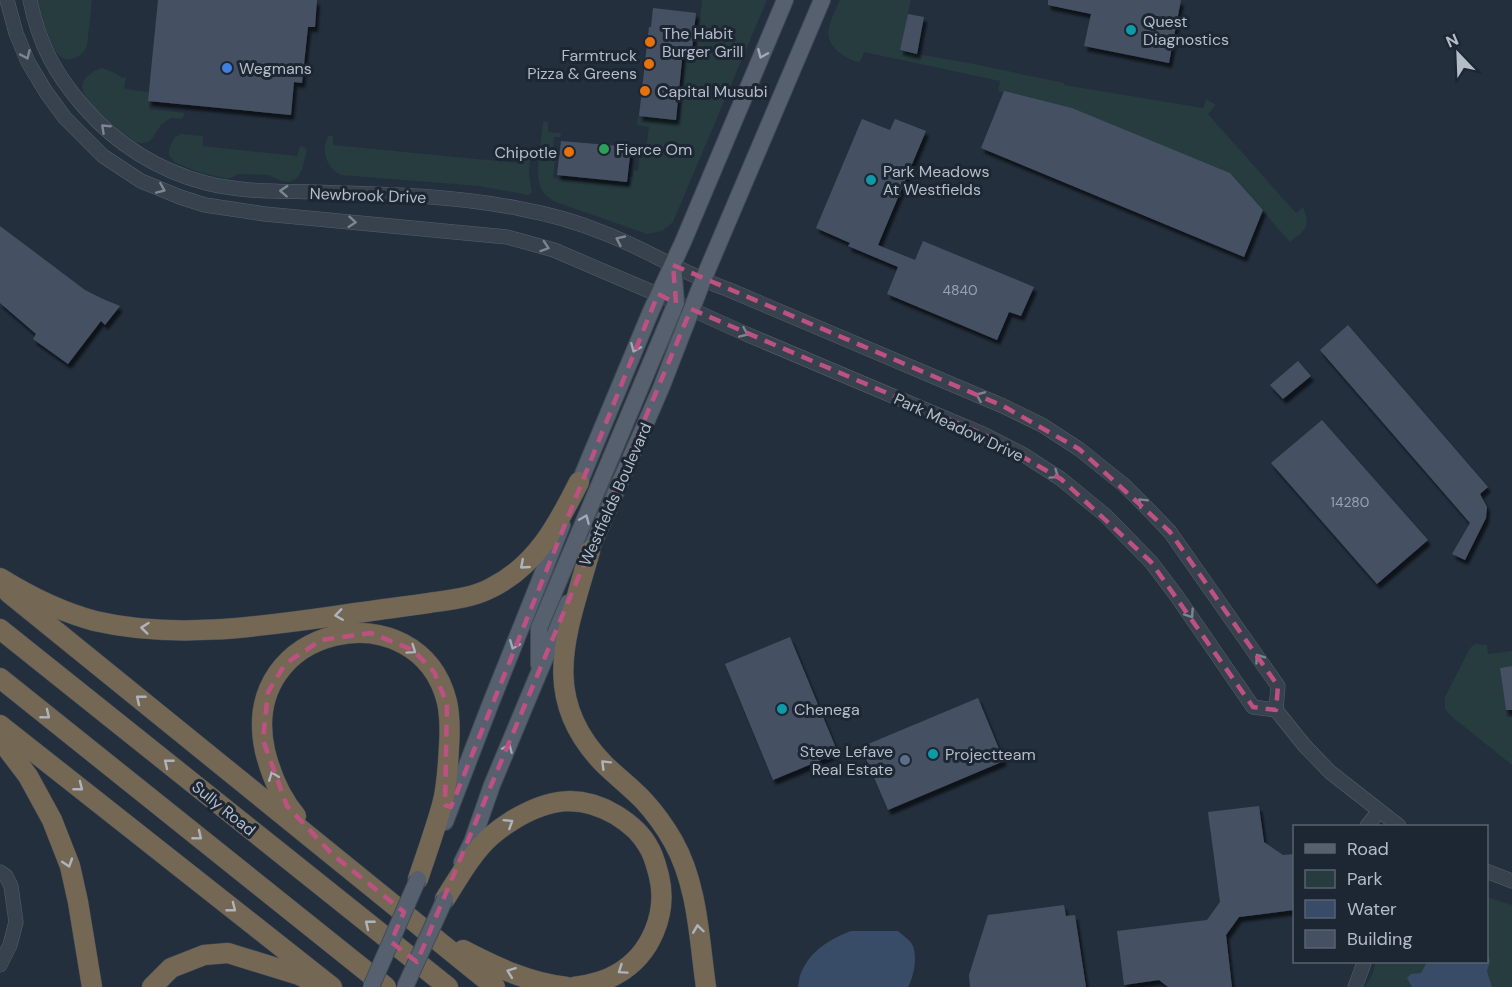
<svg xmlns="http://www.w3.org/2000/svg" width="1512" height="987" viewBox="0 0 1512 987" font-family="'DM Sans',sans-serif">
	<defs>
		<filter id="shadow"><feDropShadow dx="3" dy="5" stdDeviation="1.5" flood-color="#0009"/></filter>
	</defs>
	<rect width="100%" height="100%" fill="#242f3e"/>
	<path fill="#263c3f" d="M38,0H92L87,45C85,51 81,56 74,58C70,60 65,60 61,57C50,50 41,13 38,0Z
		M702,0H767L673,222L662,231L647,234L556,202C536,193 537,175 539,156C540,145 542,134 543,123L544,121L548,122V132L561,133L560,137H554L552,161H555L553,178L628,186L630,184V177H633V170L638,171L640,149H646L649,127L637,125L638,116L680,120L686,55L696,56Z
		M840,0H911L900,51L969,63L1064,83V85L1203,108L1204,107L1206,99L1216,105L1208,114L1296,213L1303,207C1311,226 1306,230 1290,242L1230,173L1072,108L998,91L1000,81L864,52L860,62C853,62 849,58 843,55C818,39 831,21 840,0Z
		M102,68L115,73L123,78L126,77L124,87L125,89L149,92L148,101H150L149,109L185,113L182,119C177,119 172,117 168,120C153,127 156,150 134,141C122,133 87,104 83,91C79,79 93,71 102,68Z
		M181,134L202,136L203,138V146L297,156L300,146L304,147L307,150L302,170L297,178L290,182L281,181L269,175L239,174L228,179L198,172L174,162L169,155V149L174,138Z
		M329,135L333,137V145L518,163L521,155L525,154L530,158L529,175L532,193L528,195L479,186L341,175C326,168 320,149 329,135Z
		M1475,644L1487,645L1488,654L1512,651V666L1500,668L1507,717H1512V765L1451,716L1445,709V697L1470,648Z
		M1487,897L1512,905V987H1365L1372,975L1376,962H1486Z"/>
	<path fill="#394c67" d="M851,931H898C902,935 909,939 912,944C918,956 914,976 908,987H798C799,983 799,977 801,973C810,951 830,939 851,931Z
		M1487,952L1490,961L1487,971L1492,987H1412L1407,978L1411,974L1421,973L1426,964L1423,962H1486Z"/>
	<path fill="#455162" filter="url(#shadow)" d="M158,0H317L315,27H308L302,83L294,82L291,115L148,101Z
		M1048,0H1181L1169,63L1084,46L1091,14L1048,5Z
		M653,8L696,13L692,50H683L676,120L639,116L649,27H651Z
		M908,14L924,17L917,54L900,50Z
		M1004,91L1072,108L1230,173L1263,210L1244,257L981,148Z
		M862,119L890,130L895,119L926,131L878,245L915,260L923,241L1034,287L1021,316L1009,312L997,340L887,294L898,267L848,246L850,243L816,228Z
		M561,141L631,147L627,182L557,175Z
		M0,226L85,290L103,299L120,306L105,325L101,321L68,364L33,339L36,334L0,303Z
		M1348,325L1488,487L1480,494L1487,507L1486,518L1465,560L1452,554L1470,523L1320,350Z
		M1298,361L1311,376L1283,399L1270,385Z
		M1322,420L1428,540L1377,584L1271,463Z
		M790,637L838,753L773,780L725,664Z
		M1512,666V710H1506L1500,668Z
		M978,698L1004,761L888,810L861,747Z
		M1259,806L1264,842L1283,855L1294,854V910L1239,917L1226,935L1232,987H1168L1159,980L1124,985L1117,931L1207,920L1220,902L1208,812Z
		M1064,905L1066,916L1075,915L1086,987H970L969,975L988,915Z"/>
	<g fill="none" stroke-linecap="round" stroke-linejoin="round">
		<defs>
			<path id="minor" d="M7,0L16,33L28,62L46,92L65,118L103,156L141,181L180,197L205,205L265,214L507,237L554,250L666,298
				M30,0C39,44 55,74 84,107C116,144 159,171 206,183C240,192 278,191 314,192C383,194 453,195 521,209C549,214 577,222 604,233C646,249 684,274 727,289L1003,406L1042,425L1079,449L1124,485L1147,508L1170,532L1278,686L1276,710
				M684,306L746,334L985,435L1024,455L1061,479L1105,515L1151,562L1176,595L1253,707L1276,710L1304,745L1330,772L1399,826
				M1367,826L1379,811
				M1486,871L1512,881
				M0,872L6,876L11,886L16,922L10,945L0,965
				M1355,987L1363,966L1364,962"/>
			<path id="major" d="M575,493L651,311L683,242L785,0
				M585,563L661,388L703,280L822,0
				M539,665V628L676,303L673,266
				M445,822L490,705L562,525
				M462,862L472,842L492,785L568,603"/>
			<path id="highway" d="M590,551C568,630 537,696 604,764C617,777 632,788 644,801C655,813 665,827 673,841C698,885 699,939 706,987
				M0,578C29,596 61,612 95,621C185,642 281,623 371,611C390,608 410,606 429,603C450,600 472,598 491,588C536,566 558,524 579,482
				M9,593L495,987
				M0,629L448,987
				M0,678L386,987
				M0,725L332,987
				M0,739L28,776L52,820L70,866L78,902L92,987
				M296,816C280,797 271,775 265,751C237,623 419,588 447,702C450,716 450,732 449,747C448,766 447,787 442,805C435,830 426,855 418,879
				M445,899C459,877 472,853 491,836C498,830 505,825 513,820C548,799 579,793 616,815C629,823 641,833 648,846C654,855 656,865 659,876C668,913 651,955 617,974C604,982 589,985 574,987
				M463,950C496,967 529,983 567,987
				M152,987L171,968L204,955L228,953L299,975L314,982"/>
		</defs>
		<use href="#minor" stroke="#565f6c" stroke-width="15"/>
		<use href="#major" stroke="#414a57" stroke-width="18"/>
		<use href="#highway" stroke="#434c59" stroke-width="21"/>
		<use href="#minor" stroke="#38414e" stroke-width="14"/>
		<use href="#major" stroke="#56606e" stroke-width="16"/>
		<use href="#highway" stroke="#746855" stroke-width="20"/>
		<defs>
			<path id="major-bridge" d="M371,987L418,879
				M405,987L445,899"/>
		</defs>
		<use href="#major-bridge" stroke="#414a57" stroke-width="18" stroke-linecap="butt"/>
		<use href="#major-bridge" stroke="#56606e" stroke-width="16"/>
	</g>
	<defs><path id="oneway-chevron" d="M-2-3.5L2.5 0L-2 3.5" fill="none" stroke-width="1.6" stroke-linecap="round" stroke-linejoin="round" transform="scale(1.5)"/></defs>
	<g stroke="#a1aab7">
		<use href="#oneway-chevron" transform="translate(762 54) rotate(113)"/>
		<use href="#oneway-chevron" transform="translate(635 348) rotate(113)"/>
		<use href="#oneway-chevron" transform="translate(585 519) rotate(-67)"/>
		<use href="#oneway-chevron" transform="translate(514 645) rotate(112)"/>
		<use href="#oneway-chevron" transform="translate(508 748) rotate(-67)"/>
	</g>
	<g stroke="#7c8592">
		<use href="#oneway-chevron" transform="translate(26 55) rotate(66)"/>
		<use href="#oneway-chevron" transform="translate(105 128) rotate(-137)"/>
		<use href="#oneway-chevron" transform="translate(161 189) rotate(23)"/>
		<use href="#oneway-chevron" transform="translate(284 191) rotate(-177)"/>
		<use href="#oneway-chevron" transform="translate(352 222) rotate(5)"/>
		<use href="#oneway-chevron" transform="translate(620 240) rotate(-155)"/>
		<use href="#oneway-chevron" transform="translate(545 247) rotate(18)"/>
		<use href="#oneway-chevron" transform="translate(744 333) rotate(24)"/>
		<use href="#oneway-chevron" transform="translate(980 396) rotate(-157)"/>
		<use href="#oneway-chevron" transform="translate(1055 475) rotate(34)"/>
		<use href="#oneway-chevron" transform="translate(1142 502) rotate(-135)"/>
		<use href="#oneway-chevron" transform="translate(1190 614) rotate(56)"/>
		<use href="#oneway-chevron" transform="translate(1259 658) rotate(-125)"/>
	</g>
	<g stroke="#aeb4bd">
		<use href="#oneway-chevron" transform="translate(524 565) rotate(139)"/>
		<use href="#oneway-chevron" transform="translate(339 615) rotate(172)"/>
		<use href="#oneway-chevron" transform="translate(145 628) rotate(-174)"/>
		<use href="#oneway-chevron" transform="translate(412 650) rotate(35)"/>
		<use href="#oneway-chevron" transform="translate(140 699) rotate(-141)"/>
		<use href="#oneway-chevron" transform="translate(46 715) rotate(39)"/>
		<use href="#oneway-chevron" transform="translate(168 763) rotate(-141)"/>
		<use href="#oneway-chevron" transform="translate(605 764) rotate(-135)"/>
		<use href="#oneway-chevron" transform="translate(273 776) rotate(-111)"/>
		<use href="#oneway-chevron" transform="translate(79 787) rotate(38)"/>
		<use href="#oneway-chevron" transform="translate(509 823) rotate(-32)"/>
		<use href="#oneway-chevron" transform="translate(198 836) rotate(39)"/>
		<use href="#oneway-chevron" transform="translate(68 863) rotate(72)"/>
		<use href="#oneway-chevron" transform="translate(232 908) rotate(38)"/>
		<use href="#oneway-chevron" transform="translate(369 924) rotate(-141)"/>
		<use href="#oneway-chevron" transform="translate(698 929) rotate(-98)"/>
		<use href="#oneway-chevron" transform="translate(622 970) rotate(146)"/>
		<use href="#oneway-chevron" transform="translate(511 972) rotate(-159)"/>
	</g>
	<path fill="none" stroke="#bd5182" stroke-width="4.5" stroke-dasharray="12 8" stroke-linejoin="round" d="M673,265L1003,406L1079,449L1170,532L1278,686L1276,710L1253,707L1151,562L1061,479L985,435L691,309L417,962L391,942L404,912L333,855L287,806L263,740L268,692L285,664L321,640L371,633L413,650L434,672L447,704L445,805L451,807L658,294L676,303Z"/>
	<g fill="#0f9aa8" stroke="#1d2633" stroke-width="2">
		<circle cx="1131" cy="30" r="6"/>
		<circle cx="871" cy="180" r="6"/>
		<circle cx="782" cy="709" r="6"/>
		<circle cx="933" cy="754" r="6"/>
	</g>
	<g fill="#e8710a" stroke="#1d2633" stroke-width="2">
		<circle cx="650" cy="42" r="6"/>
		<circle cx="649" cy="64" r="6"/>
		<circle cx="645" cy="91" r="6"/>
		<circle cx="569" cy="152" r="6"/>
	</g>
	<circle fill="#3f7fe0" stroke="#1d2633" stroke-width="2" cx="227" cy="68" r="6"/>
	<circle fill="#2e9e5b" stroke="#1d2633" stroke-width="2" cx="604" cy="149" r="6"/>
	<circle fill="#5c6f8a" stroke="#1d2633" stroke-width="2" cx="905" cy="760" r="6"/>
	<g text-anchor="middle" stroke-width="6" stroke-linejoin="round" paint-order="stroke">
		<g font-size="14" fill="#98a1af">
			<text x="960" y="295">4840</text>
			<text x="1350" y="507">14280</text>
		</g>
		<g font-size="16" fill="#b4bcc9" stroke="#1d2633" text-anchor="start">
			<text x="1143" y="27">Quest<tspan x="1143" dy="18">Diagnostics</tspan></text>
			<text x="662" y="39">The Habit<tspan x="662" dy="18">Burger Grill</tspan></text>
			<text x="637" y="61" text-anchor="end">Farmtruck<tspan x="637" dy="18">Pizza &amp; Greens</tspan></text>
			<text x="239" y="74">Wegmans</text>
			<text x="657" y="97">Capital Musubi</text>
			<text x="616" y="155">Fierce Om</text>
			<text x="557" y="158" text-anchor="end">Chipotle</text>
			<text x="883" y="177">Park Meadows<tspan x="883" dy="18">At Westfields</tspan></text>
			<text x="794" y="715">Chenega</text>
			<text x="893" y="757" text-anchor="end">Steve Lefave<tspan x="893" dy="18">Real Estate</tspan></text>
			<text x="945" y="760">Projectteam</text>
		</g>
		<g font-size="16" fill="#b4bcc9" stroke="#1d2633">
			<text transform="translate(368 195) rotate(2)" y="6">Newbrook Drive</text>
			<text transform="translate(959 427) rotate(25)" y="6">Park Meadow Drive</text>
			<text transform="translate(615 494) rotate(-66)" y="6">Westfields Boulevard</text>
			<text transform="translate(224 808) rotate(39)" y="6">Sully Road</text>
		</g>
	</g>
	<rect x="1293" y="825" width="195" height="138" fill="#1d2633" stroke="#59626f" stroke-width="1.5"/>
	<rect x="1305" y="844" width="30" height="9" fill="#56606e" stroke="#59626f" stroke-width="1.5"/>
	<text x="1347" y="855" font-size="18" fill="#b4bcc9">Road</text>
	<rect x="1305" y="870" width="30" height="18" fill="#263c3f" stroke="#59626f" stroke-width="1.5"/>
	<text x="1347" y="885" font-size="18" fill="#b4bcc9">Park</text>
	<rect x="1305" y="900" width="30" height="18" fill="#394c67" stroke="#59626f" stroke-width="1.5"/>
	<text x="1347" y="915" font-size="18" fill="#b4bcc9">Water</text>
	<rect x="1305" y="930" width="30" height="18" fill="#455162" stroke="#59626f" stroke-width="1.5"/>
	<text x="1347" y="945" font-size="18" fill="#b4bcc9">Building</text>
	<g transform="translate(1458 54) rotate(337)" stroke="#1d2633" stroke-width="4.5" paint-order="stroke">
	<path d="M0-4.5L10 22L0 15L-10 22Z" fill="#b4bcc9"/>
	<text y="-9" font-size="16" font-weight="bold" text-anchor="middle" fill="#b4bcc9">N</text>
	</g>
</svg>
